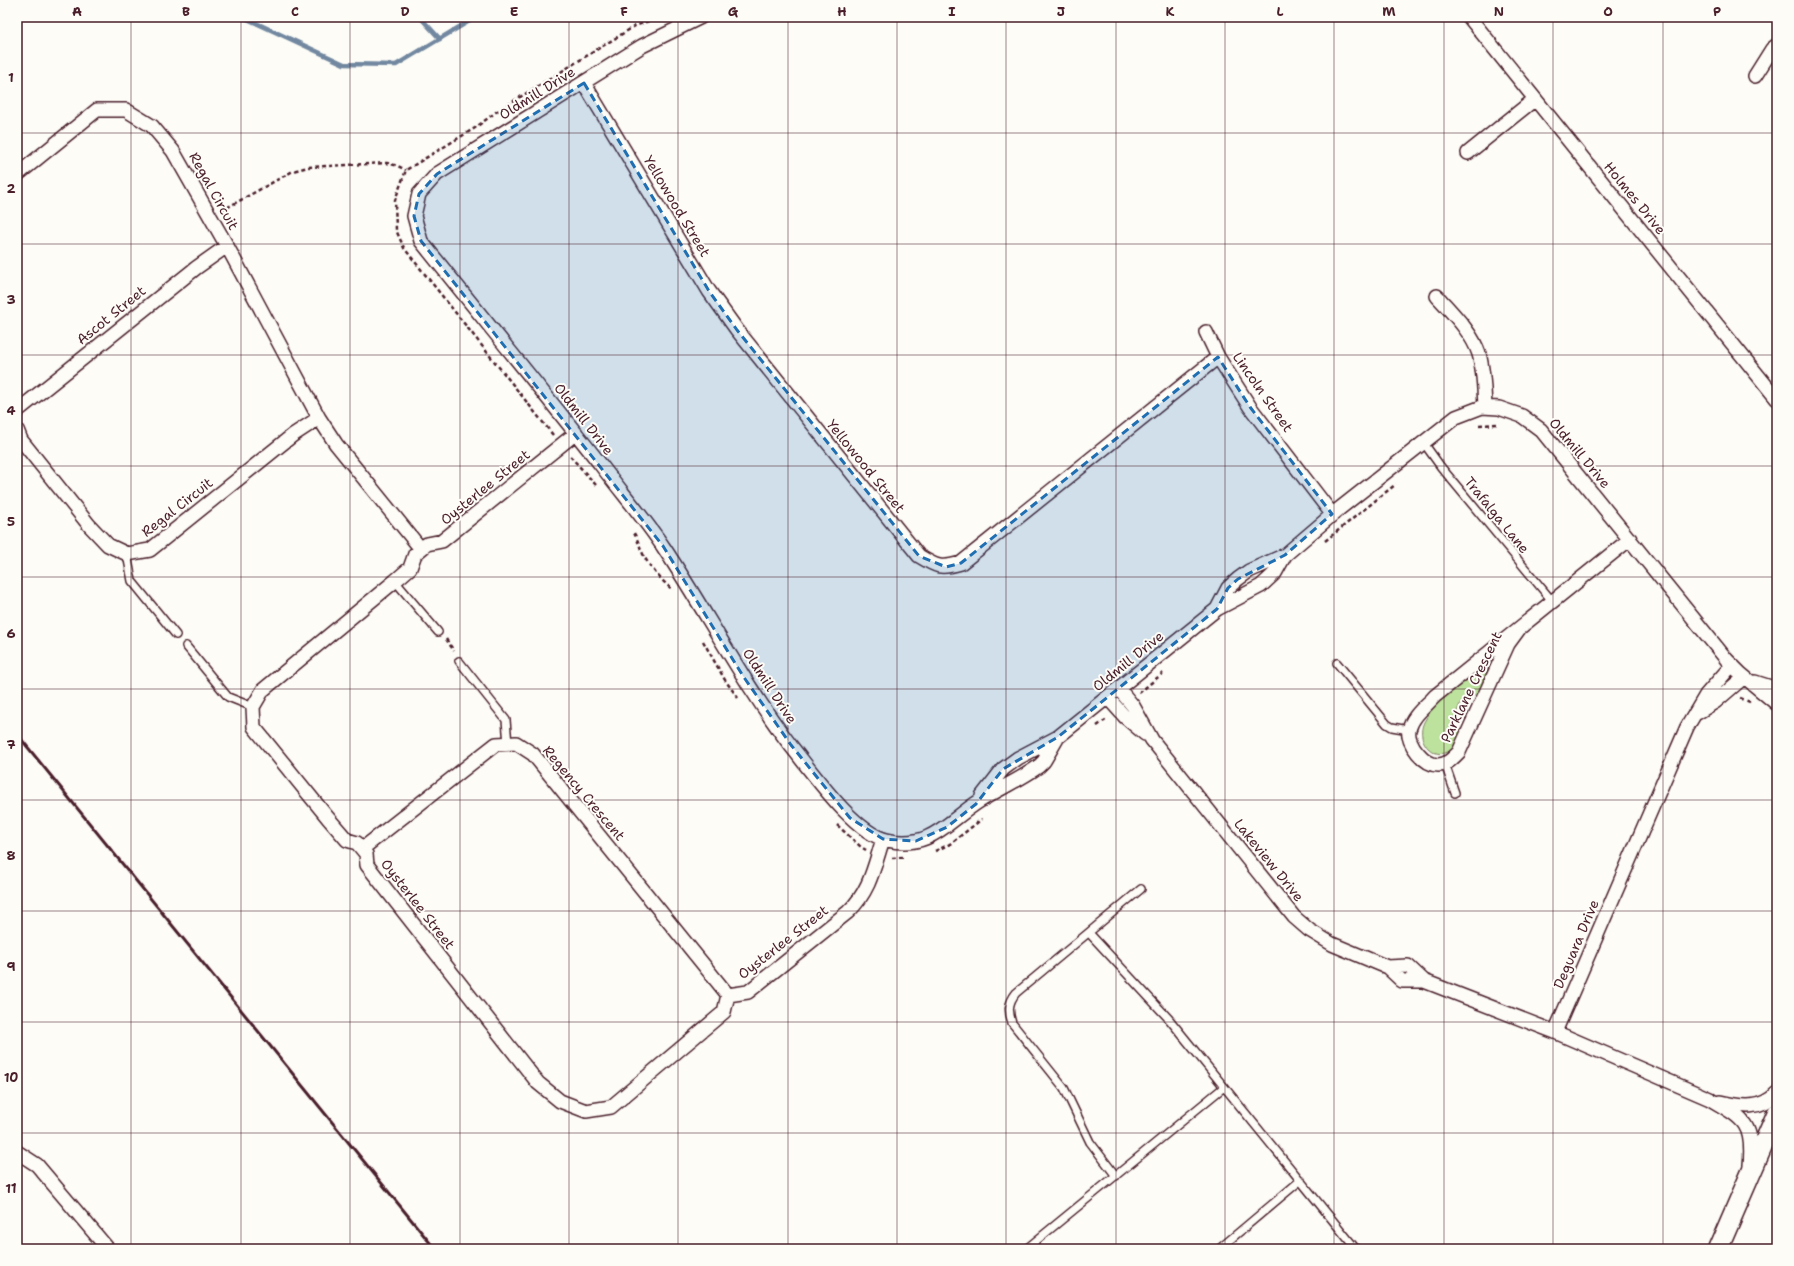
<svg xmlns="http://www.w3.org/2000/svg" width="1794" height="1266" viewBox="0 0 1794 1266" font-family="'Shantell Sans',sans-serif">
	<rect width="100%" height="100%" fill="#fdfcf7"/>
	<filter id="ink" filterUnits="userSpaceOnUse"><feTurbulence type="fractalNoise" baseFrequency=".025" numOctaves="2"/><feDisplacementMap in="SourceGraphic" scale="8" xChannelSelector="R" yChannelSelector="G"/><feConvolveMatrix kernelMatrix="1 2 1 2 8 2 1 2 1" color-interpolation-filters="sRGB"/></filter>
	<g filter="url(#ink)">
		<path fill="#bce29d" stroke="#838064" d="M1483,665L1488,667L1479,693L1461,702L1450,728L1452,732L1459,729L1462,731C1460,736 1458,743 1454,747C1438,765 1414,743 1424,722C1437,697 1462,681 1483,665Z"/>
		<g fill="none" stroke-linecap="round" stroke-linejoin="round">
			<path stroke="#7288a0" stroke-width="4.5" d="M243,17L344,64L396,65L476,17
				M420,17L440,39"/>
			<defs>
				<path id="lane" d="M1423,442L1441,467L1553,602
					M127,554L132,581L176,635
					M395,581L438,632
					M186,646L228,697L253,707
					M459,661L506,720L508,744
					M1337,663L1387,724L1392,727L1409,730
					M1445,764L1455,793
					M1089,933L1169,1019L1356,1249
					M1116,1176L1090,1142L1064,1088L1012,1023C1008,1011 1008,1003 1016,993L1141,889
					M1026,1249L1224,1087
					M1219,1249L1301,1180"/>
				<path id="street" d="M701,17L642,46L437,174L419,194L414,216L421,241C481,316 542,390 601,465C622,493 645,519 664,548C707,613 743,683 791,746C812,772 854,833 887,840C930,850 947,822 978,802C998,789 1020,780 1039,766L1044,761L1058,737
					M1469,17L1777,399
					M1755,76L1772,49L1777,45
					M584,83L709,291L737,330L919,556C937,567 940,569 961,563L1218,357
					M1468,153L1535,99
					M17,175L97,110H126L152,126L173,151L227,246L319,418L336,444L421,549
					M1437,296C1452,313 1472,332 1479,354C1484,371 1484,390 1485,407
					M1206,332L1218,357L1250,407L1332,514
					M17,411L196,268L227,246
					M17,430L21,440L89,525L108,545L127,554L150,550L293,435L319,418
					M576,433L442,541L427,544L415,554L410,568L395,581L263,690L253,707L254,727L328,818L347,840L357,843L362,849L366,854L367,865L538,1083L560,1101L586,1111L611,1107L724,1012L728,995L748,992L848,912C870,891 874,867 883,839
					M1217,609L1228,588L1238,579L1249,571L1285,555L1339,509L1456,417L1482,407L1499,408L1522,416L1541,430L1727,660L1741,674L1777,704
					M1519,629L1508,644L1459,752C1453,758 1448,764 1439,765C1425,766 1406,743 1409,730C1412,716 1426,706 1435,696L1630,539
					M1755,682L1777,689
					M1119,689L1133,706L1152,740L1294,917L1309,930L1332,944L1387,967L1408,966L1424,981
					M1108,698L1125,717L1145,734
					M1697,713L1715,702L1744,677
					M982,796L1003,769L1018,758L1058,737L1217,609L1261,586L1275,573L1285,555
					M362,849L496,744L516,743L533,754L728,995
					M1387,967L1402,981H1424L1555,1032L1710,1099C1744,1119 1754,1123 1750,1165
					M1555,1032L1687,727L1706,695L1732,665
					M1721,1102C1742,1107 1761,1110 1777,1093
					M17,1152L37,1165L108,1249"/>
				<path id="secondary" d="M1718,1249L1777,1113"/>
			</defs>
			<use href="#lane" stroke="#4a1f2b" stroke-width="10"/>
			<use href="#street" stroke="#4a1f2b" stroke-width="16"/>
			<use href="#secondary" stroke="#4a1f2b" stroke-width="22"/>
			<path stroke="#4a1f2b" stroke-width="2.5" stroke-dasharray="4 3" stroke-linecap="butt" d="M221,211L293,171L308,167L387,163L398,166L406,170
				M1479,425L1498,424
				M553,435L404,248L396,230L395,200L406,170L475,128L496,112L635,26L660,17
				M570,456L596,485
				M634,533C638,540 640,548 644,556C651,569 662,581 673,590
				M1325,541L1396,484
				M446,639L454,651
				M703,641L725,680L738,698
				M1139,693L1163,673
				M1740,698L1750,702
				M1097,726L1107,719
				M837,825L861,847L866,850
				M935,851L950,844L982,819
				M892,858L903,857"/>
			<use href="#lane" stroke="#fdfcf7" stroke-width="7"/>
			<use href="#street" stroke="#fdfcf7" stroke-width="13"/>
			<use href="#secondary" stroke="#fdfcf7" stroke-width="19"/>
			<path stroke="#4a1f2b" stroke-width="3" d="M17,734L435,1249"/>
		</g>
	</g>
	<path fill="#1f6fb2" fill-opacity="0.2" stroke="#1f6fb2" stroke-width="3" stroke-dasharray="8 5" stroke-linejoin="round" d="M584,83L709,291L737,330L919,556L946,567L961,563L1218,357L1250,407L1332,514L1285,555L1238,579L1228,588L1217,609L1058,737L1003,769L976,804L947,827L916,841L883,839L850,818L791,745L743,676L663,546L421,241L414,216L419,194L437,174Z"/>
	<path fill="none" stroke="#4a1f2b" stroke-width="1" stroke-opacity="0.55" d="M131,17V1249M241,17V1249M350,17V1249M460,17V1249M569,17V1249M678,17V1249M788,17V1249M897,17V1249M1006,17V1249M1116,17V1249M1225,17V1249M1334,17V1249M1444,17V1249M1553,17V1249M1663,17V1249M17,133H1777M17,244H1777M17,355H1777M17,466H1777M17,577H1777M17,689H1777M17,800H1777M17,911H1777M17,1022H1777M17,1133H1777"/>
	<g text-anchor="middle" stroke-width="4" stroke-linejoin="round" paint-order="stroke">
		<g font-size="14" fill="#4a1f2b" stroke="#fdfcf7">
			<text transform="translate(537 93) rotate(-32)" y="5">Oldmill Drive</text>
			<text transform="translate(214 191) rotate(61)" y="5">Regal Circuit</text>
			<text transform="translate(1635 198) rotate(51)" y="5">Holmes Drive</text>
			<text transform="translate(677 206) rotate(59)" y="5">Yellowood Street</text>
			<text transform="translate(111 315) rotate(-39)" y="5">Ascot Street</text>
			<text transform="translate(1263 392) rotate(55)" y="5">Lincoln Street</text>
			<text transform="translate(584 419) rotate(52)" y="5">Oldmill Drive</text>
			<text transform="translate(1580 453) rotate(50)" y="5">Oldmill Drive</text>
			<text transform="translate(866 466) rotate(51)" y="5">Yellowood Street</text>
			<text transform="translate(485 487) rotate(-39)" y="5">Oysterlee Street</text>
			<text transform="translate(177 507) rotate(-38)" y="5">Regal Circuit</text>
			<text transform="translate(1497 515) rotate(51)" y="5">Trafalga Lane</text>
			<text transform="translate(1128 661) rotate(-39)" y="5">Oldmill Drive</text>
			<text transform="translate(770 686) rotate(57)" y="5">Oldmill Drive</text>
			<text transform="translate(1471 687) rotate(-64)" y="5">Parklane Crescent</text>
			<text transform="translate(584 793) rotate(50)" y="5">Regency Crescent</text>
			<text transform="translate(1269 860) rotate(51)" y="5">Lakeview Drive</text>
			<text transform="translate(418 904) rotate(52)" y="5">Oysterlee Street</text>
			<text transform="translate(783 942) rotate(-38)" y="5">Oysterlee Street</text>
			<text transform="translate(1576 944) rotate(-67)" y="5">Deguara Drive</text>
		</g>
	</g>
	<rect width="1794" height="1266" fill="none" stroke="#fdfcf7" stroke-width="44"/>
	<rect x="22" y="22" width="1750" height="1222" fill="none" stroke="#4a1f2b" stroke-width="1.5"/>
	<g font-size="13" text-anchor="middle" font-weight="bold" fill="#4a1f2b">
		<text x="77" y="16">A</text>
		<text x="186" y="16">B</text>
		<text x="295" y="16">C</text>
		<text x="405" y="16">D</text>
		<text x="514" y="16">E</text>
		<text x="624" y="16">F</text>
		<text x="733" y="16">G</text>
		<text x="842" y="16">H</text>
		<text x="952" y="16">I</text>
		<text x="1061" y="16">J</text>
		<text x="1170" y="16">K</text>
		<text x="1280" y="16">L</text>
		<text x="1389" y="16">M</text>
		<text x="1499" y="16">N</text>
		<text x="1608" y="16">O</text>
		<text x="1717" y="16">P</text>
		<text x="11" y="82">1</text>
		<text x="11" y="193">2</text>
		<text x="11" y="304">3</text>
		<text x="11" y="415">4</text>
		<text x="11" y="526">5</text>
		<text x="11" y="638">6</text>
		<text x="11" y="749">7</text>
		<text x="11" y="860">8</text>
		<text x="11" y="971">9</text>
		<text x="11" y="1082">10</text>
		<text x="11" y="1193">11</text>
	</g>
</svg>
